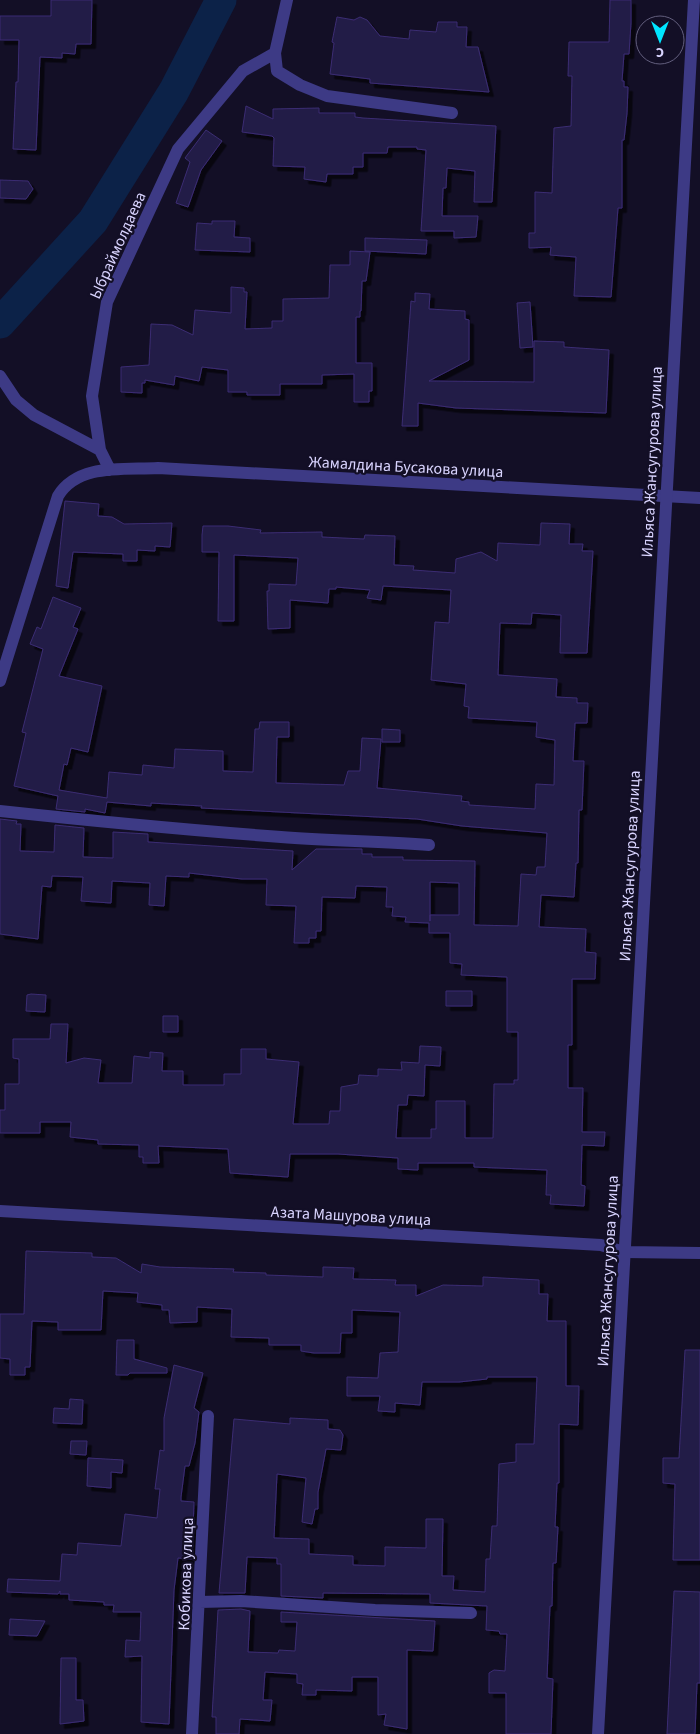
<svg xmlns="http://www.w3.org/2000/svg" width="700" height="1734" viewBox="0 0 700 1734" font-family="'Source Sans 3',sans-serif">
	<defs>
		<filter id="shadow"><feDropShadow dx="4.5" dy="4.5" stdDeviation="0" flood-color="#0009"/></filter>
	</defs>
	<rect width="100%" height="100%" fill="#130f26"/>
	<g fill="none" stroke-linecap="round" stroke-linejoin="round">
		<path stroke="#0c2248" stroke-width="31" d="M0,323L93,221L174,91L221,0"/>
	</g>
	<path fill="#241b47" stroke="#3b2d73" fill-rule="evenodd" filter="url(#shadow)" d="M51,0H92L91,44H76L75,54L62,53V58L40,57L36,150L13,149L16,82H18L19,40H0V16H51Z
		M610,0H631V23L629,54H624L622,81H624V87H628L627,113L624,140H622V208H618L611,297L574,296L576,257L550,255L551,247L529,248V233H535V192L552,193L554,128L571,126L572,76H568L569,42H609Z
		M337,17L354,20L360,17L367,20L380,36L409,39L410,30L436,32L438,22H457V27H467L466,47H478L489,92L370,83V79L330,74L334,43L332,42Z
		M246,106L273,119V109L319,108V113H355V117L363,118L496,126L492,202H474L475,171L447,168L446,188H443L442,216H478L476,237L454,238V231H421L426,150L417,149V147H388L387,153H363V167H353V174H327L326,182L304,179L305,167L273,166L274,138L272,136L242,132Z
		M206,130L222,141L201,170L188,207L176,203L190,162L185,158Z
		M0,180L28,181L33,189L26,199L0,198Z
		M212,221H235L234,237L250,238V252L195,250L197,223L212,224Z
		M365,238L427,240L426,254L365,251Z
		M350,251L370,252L366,281H362L361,311H360V317H356V363H372V391H369V402H354V374L322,375V384H280V395H247V392H228V370L202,367L199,381L175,376L174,385L145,380V383H142V393L121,392V367L149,365L151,324L172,325L193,335L195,310L231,313V287L244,288V292H247L245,329L272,328V321H283V299L329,298L330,265H350Z
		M415,293L430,294L429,309L465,311V319L469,320V360L429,381L534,382V341L564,342V347L609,350L606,413L456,408L418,403V426H402L411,301L415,302Z
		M530,302L533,347L520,348L517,303Z
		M65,501L99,504L98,516L112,517L124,524L172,523L170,547L155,546V551L137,550V561H123V554L73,552L68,588L56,586Z
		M541,523L570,524L569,544H583L582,551H593L587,653H560L561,615L532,613L531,624L500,623L498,675L557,679L556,697L577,698V703H588L587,723H575L573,761H584L582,810H579L578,863H576L574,897L541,895L539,927L586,929L585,952L596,953L595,979H572V1045H568V1088H583L582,1132H605L604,1146L582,1145L581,1185L585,1186L584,1206L550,1204L551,1195H546L547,1170L474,1167V1163H418V1170L398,1169V1158L338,1154H290L288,1177L230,1173L228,1149L158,1146L159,1163H143V1157H139V1145L98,1144V1140L70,1137L71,1122H40V1133H0V1110H5V1084H19V1059L13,1058V1039H50L51,1024H68L66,1063L84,1058L101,1060L98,1083H132L134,1056L150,1058V1052L163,1053L162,1071H183V1085H224V1074H241V1049H266V1059L299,1062L293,1124H329L330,1111H340L341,1087L358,1084L359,1075L378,1076V1069L402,1070L401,1062L419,1063L420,1046L441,1047L440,1066L425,1065L424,1096L408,1095L407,1105H398L396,1138H431V1129H436V1101H465V1138H493L494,1084H514V1080H518V1032H507V977L461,975L462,964L450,963V933H429V923L405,922L406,917L392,916L393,907H386L387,887L356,886L355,898L322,897L321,931H316V938H309V943H294L296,906L266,905L267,879H242L189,873V877L166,876L164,906L149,905L150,883L112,881L111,903L81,901L83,877L52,876L51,887L42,886L38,939L0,934V819L17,821L16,824H21L20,851L54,852L55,825L84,828L83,857L113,858V832L148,834V842L293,851L292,870L316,849H362V854H372V857H403V860L475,861L474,925L518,926L521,874L536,875L537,867H545L547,833L462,826L417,819L201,808L202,806L151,803V806L107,802L105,813L85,809V812L56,809L58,796L14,786L26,733L22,732L43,649L30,644L37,627L41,629L53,597L81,608L73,627L78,629L59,676L102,686L88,752L71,748L67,765L64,764L59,790L107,798L109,772L142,775L143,765L174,768L175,749L223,751V771L253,772L255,729H259L260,722H289V737H277L276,783L344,785L348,771H360L362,738L381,739L377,788L462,796L461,801L469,802V805L535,809L536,784L554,785L555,740L536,737L537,722L468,718L469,707L464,706L466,684L431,680L435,622L449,623L451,590L383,586L381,600L367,598L370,590L336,587V589H329L328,603L290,600V628L268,629L267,591H269V584L296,585L298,558L234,555V621H218L219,552H202V535L203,526H228L261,530L260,533L322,532V537L364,539L365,535L395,536L394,565L414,566L413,570L455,573L456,559L481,552L497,561L498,543L540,545ZM430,882L459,883V915H430V921Z
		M382,729L400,730V742H382Z
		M446,991H472V1006H446Z
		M31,994L46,995L45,1012L26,1011L27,995Z
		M163,1016H178V1032H163Z
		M26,1251L92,1253V1257L116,1258L141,1273L142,1264L160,1267L234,1269L233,1272L266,1273V1275L323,1277V1267L354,1268L353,1279L396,1280L395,1285H416V1296L443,1285L483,1286V1277L539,1280V1294H548L547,1321H566V1386H579L578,1425L559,1424V1483H557L555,1527H558L556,1563H553L552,1606H550L547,1678L553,1679L551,1734H506V1693H489V1673L494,1670L505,1671L507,1634H500L499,1631L486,1630L487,1606L430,1603V1594L323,1593V1598L281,1596V1564H277V1558L247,1557L245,1593H219L234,1419L290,1424V1418L328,1420V1429L340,1430L343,1435L341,1450L326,1449L318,1492V1509H315L312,1524L302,1522L306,1478L277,1474L274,1538L309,1539V1554L353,1556V1565L385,1566V1547L426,1548V1519H443L442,1576H454L453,1590L485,1592L486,1559H490L492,1526H497L499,1464L516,1462V1444H534L537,1377H487V1379L459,1382H422L420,1405L395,1403V1412L378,1411L380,1396H347V1377L378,1378L380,1353L398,1352L400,1312L352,1310V1333H341L340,1353H314L301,1351V1345H269V1338L231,1337L232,1309L197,1307V1322L170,1323L169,1310H162V1305L137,1302L138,1293L103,1291L101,1330H58V1322L32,1321L30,1367H25V1375H10V1359L0,1358V1314H24Z
		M117,1340H134V1359L167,1368V1373H130L128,1375H116Z
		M685,1350H700V1560H673L675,1484L663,1483V1458H679Z
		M174,1365L203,1373L194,1408L199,1412L195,1443L189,1466H185L181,1497V1501L194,1502L192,1559L178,1558L174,1590L169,1724L141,1722L142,1656L125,1657L126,1640L140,1641L141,1612H113L114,1605H104V1602L69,1600V1594H60V1591L58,1594L7,1592L8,1579L60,1581L62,1554L77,1555L78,1543L121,1546L125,1514L157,1518L160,1489H155L160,1450L164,1451V1418Z
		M70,1399L83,1400L82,1424L53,1423L54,1408L69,1409Z
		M71,1441H87L86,1455L70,1454Z
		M88,1458L123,1460L122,1473L111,1472V1488L87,1486Z
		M674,1591L700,1592V1683H697L695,1734H667Z
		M241,1609L250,1611L248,1652L278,1653L279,1650L295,1651L297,1622H281V1612L435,1621L433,1651L407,1650V1729L384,1725L386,1714L378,1715V1677H352V1691L316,1690V1695H302L303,1684L297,1683V1674L265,1672L263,1700H272L270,1721L240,1719L239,1734H216V1717H212L218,1610Z
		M10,1619L45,1621L37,1636L9,1635Z
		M61,1658H76V1700H83L84,1721L60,1724Z"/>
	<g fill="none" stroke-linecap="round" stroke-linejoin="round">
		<path stroke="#3d3a85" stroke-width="12" d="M287,0L275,53L277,71L300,85L327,96L452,113
			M0,376L16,400L34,415L100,450
			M110,470L100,450L92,396L107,302L178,149L243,71L275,53
			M0,681L58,496C78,463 124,470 158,468L700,498
			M0,811C93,821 187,830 281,837C330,841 380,841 429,845
			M0,1211L601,1245L624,1252L700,1253
			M199,1602L241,1601L375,1610L471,1613
			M192,1734L208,1416"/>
		<path stroke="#3d3a85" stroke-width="12" d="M598,1734L694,0"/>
	</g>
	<g text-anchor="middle" stroke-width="4.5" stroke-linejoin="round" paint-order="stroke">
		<g font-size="16" fill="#d9d4ff" stroke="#130f26">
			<text transform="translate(117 245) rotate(-66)" y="6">Ыбраймолдаева</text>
			<text transform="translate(651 462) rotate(-87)" y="6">Ильяса Жансугурова улица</text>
			<text transform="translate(406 466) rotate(3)" y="6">Жамалдина Бусакова улица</text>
			<text transform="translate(629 866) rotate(-87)" y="6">Ильяса Жансугурова улица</text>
			<text transform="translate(351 1215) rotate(3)" y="6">Азата Машурова улица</text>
			<text transform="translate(607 1271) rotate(-87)" y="6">Ильяса Жансугурова улица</text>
			<text transform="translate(185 1574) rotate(-88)" y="6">Кобикова улица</text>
		</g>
	</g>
	<g transform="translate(660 40) rotate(180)"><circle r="24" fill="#130f26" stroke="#625e7d"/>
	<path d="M0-4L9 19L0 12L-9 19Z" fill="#00e5ff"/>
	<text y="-8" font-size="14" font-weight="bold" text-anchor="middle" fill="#d9d4ff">С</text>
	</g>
</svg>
